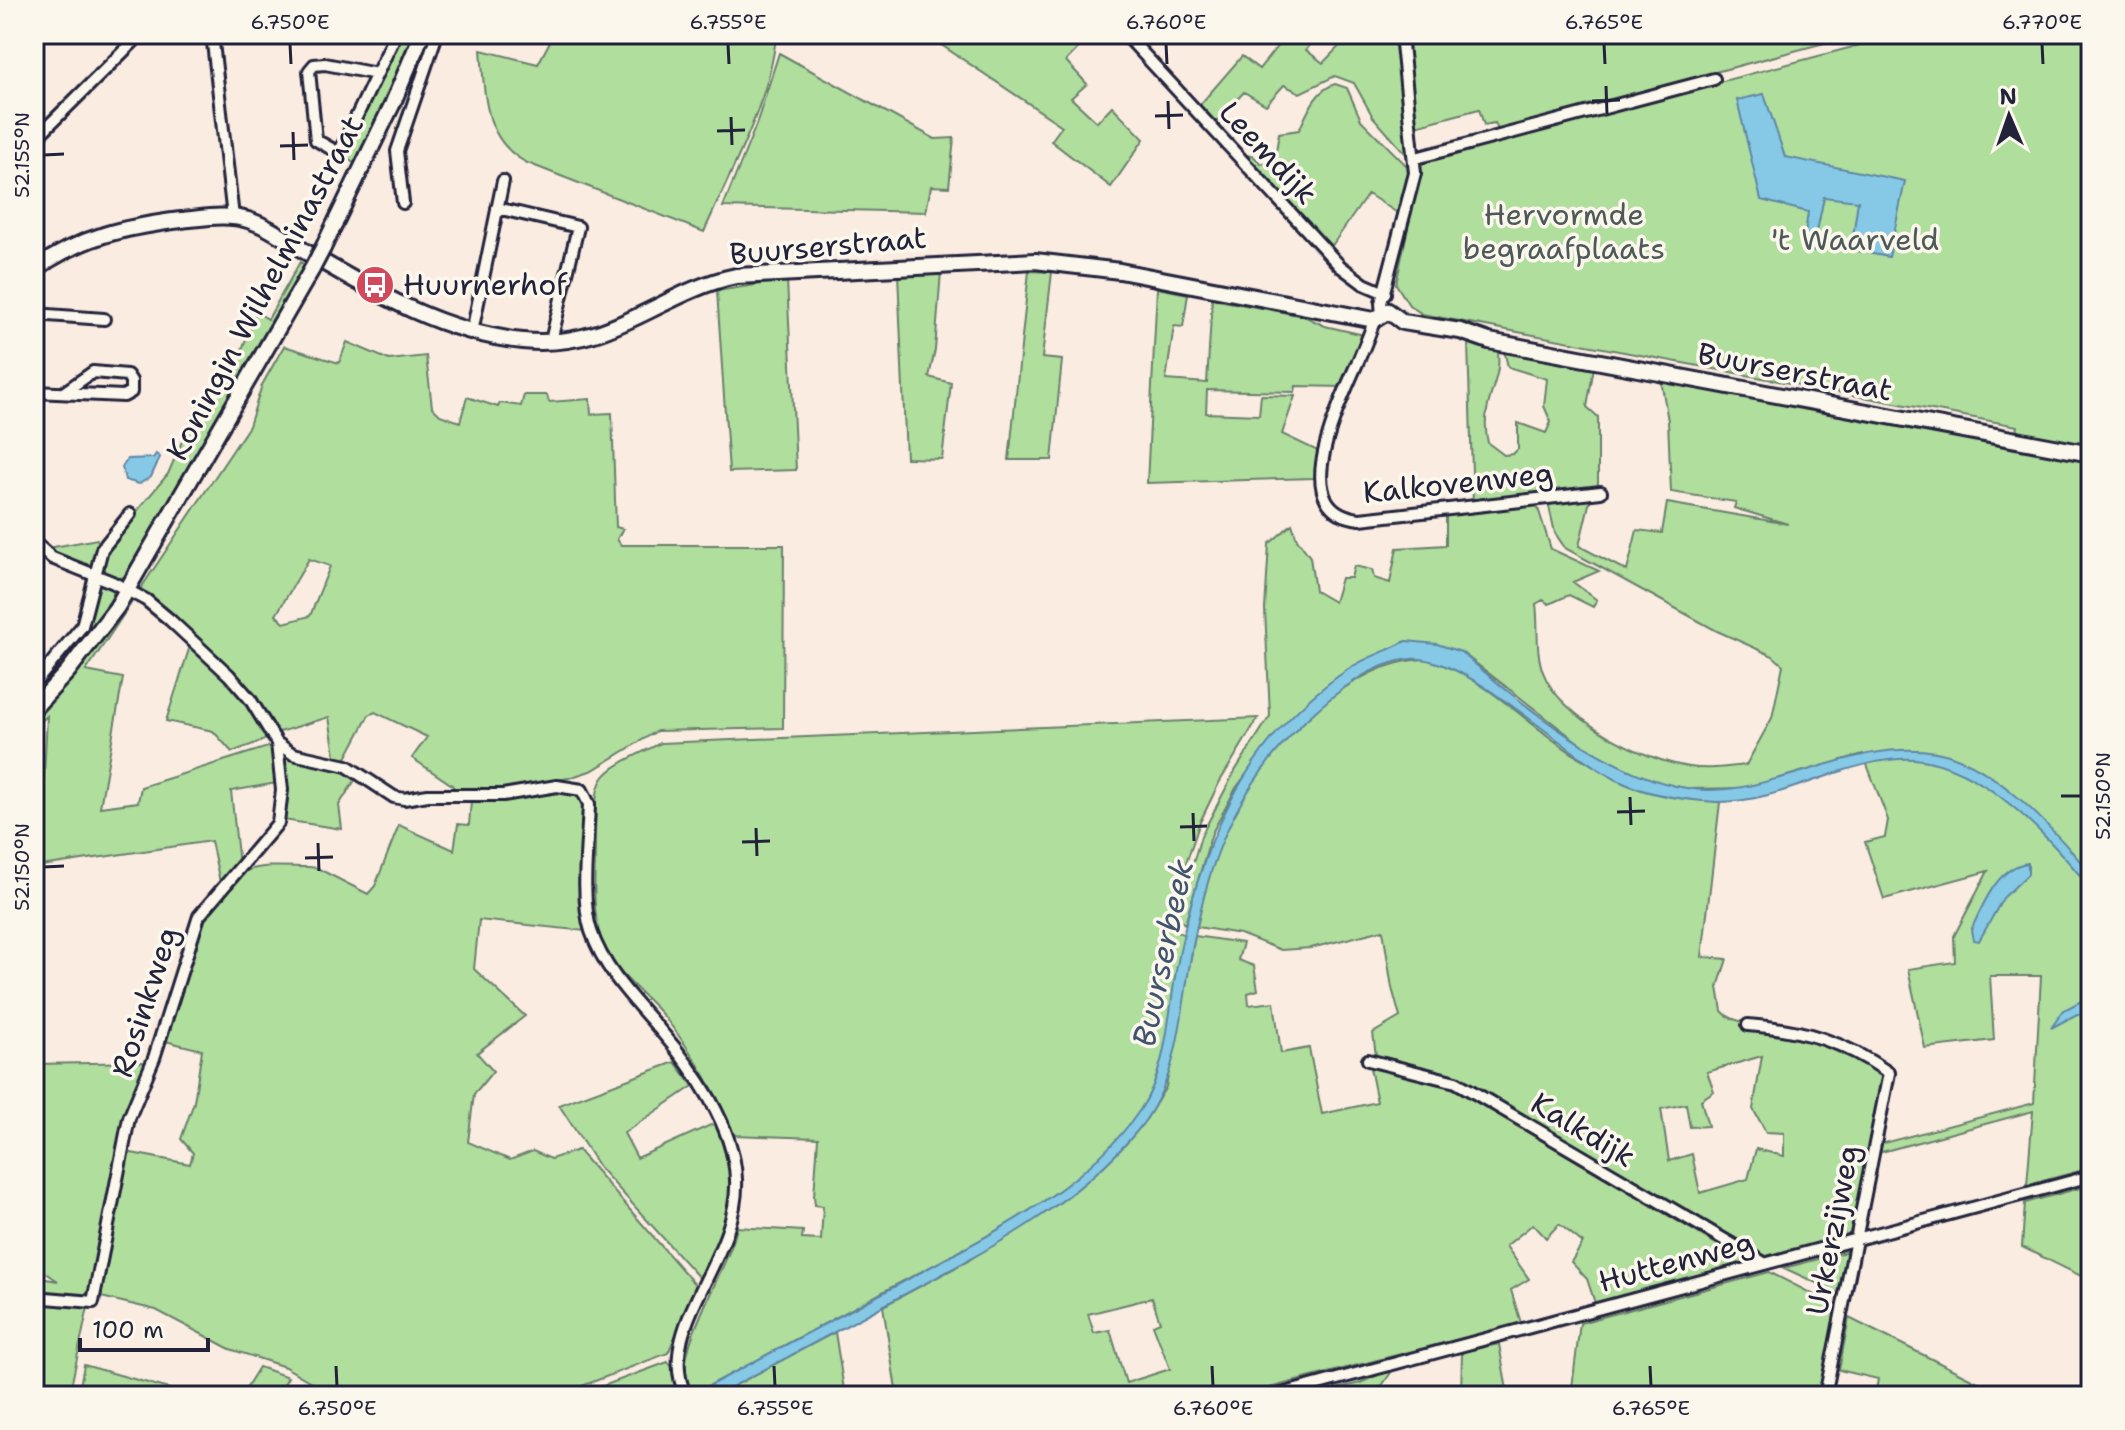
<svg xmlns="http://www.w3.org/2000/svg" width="2125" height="1430" viewBox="0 0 2125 1430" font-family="'Shantell Sans',sans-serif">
	<rect width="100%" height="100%" fill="#fbece2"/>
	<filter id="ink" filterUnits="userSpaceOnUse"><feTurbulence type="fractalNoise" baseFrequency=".0125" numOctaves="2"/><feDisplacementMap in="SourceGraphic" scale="16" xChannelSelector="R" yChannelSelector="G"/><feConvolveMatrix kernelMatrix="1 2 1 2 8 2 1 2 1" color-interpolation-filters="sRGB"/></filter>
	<g filter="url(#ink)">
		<path fill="#b0de9d" stroke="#69806c" stroke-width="2" fill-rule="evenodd" d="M400,34H415L359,167L344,156Z
			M554,34L776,36C770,101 730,172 704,232L525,162C483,138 485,95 481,50L538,64Z
			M925,34H1092L1066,61L1087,84L1071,98L1097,122L1112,106L1144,139L1111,187L1051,141L1062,126Z
			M1287,34H1319L1306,50L1323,63L1351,34H1395L1411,160L1373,117L1354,83L1335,76L1300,93L1284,85L1266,105L1244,92L1214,124L1198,107L1242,56L1259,69Z
			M1406,34H1858L1498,130L1495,123L1484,125L1479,109L1416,126Z
			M1902,34H2091V1168L2027,1185L2033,1111L1874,1154L1876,1145L2034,1103L2041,976H1990L1994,1040L1925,1048L1908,969L1955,962L1954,936L1988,871L1884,899L1865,842L1885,837L1888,820L1863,754L1746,788L1689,789L1651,781L1588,750L1461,652L1406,641L1347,670L1277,733L1236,788L1212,833L1185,924L1177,918L1201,836L1235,771L1270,716L1265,609L1269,544L1292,524L1297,539L1310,557L1315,591L1334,602L1341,578H1351L1354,566L1372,570L1374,578L1390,583L1397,548L1446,545V514L1537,505L1551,549L1599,571L1573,582L1597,600L1593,607L1569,595L1549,604L1543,600L1536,604C1539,626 1535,651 1543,672C1559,717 1644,761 1690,767C1708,770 1728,767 1746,765L1772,718L1783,665L1773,656L1717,631L1565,548L1555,533L1548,502L1591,496L1579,546L1627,571L1637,530L1662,533L1667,503L1788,524L1734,508L1736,502L1671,492L1668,421L1661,380L2014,445L2017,426L1422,314L1409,305L1396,284L1422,160Z
			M779,53L935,139L954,138L949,187L931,186L926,212L723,207L756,125Z
			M1335,84L1347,88L1361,120L1409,168L1399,214L1368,194L1331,247L1245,156L1252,155L1262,164L1275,157L1279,133L1299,130C1307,114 1315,90 1335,84Z
			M300,262L305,265L304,270L124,577L117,579L98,571L111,542L168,474L195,411L241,352L256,312L268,319Z
			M941,271L935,350L929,377L951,383L942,459L906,458L898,274Z
			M1029,271L1052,272L1042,358L1062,360L1052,460H1009Z
			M787,280L796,470L729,472L717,291Z
			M1157,288L1188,294L1183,327L1174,326L1166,380L1207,383L1212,299L1304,316L1325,326L1364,335L1343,387L1296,386L1295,392L1207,390L1206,413L1259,415L1261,395L1295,396L1282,434L1320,452L1315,478L1147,483Z
			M347,342L389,360L426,356L432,407L440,415L460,422L467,397L498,407L500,403L521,406L524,395H547L549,402L590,399L591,414L612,413L616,527L623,529L617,539L621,545H784L783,728L657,731L593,770L569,778L459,795L452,785L412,758L427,737L375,712L369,715L344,762L336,761L329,717L273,734L214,653L139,591L249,426L262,385L284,346L339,363ZM309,559L330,566L310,616L284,623L276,615Z
			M1468,343L1497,348C1505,380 1478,402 1488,443L1504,455L1513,454L1518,449V423L1546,433L1551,422L1544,406L1547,379L1508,367L1504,350L1594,367L1587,407L1598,417V486L1473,505Z
			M97,539L100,545L89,568L48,548Z
			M96,583L113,588V596L65,667L34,701V688L82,633Z
			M134,599L86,671L123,678L100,807L138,802L141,787L271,746L277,783L231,791L239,865L220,882L211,841L34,867V817L42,815L47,716L34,728V713L125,600Z
			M190,646L237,691L267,739L232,752L213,731L166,721Z
			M1425,659C1485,674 1528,727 1580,758C1620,782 1674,799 1720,802L1702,957L1727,959L1718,987L1722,1011C1739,1029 1759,1018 1780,1024C1817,1033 1849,1054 1883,1071L1852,1233L1763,1257L1472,1085L1376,1056L1373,1033L1400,1017L1392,988L1383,930L1311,948L1281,950L1240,934L1197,927C1205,889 1214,850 1231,815C1265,748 1347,662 1425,659ZM1762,1056L1753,1109L1766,1132L1784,1133V1156L1756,1149L1748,1179L1700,1193L1692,1154L1669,1161L1661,1109L1686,1104L1690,1127L1708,1126L1701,1100L1714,1091L1707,1072Z
			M1258,718L1219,783L1200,822L1168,916L1176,932L1184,934C1174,984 1171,1053 1147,1099C1104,1182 972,1244 892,1287C825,1324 757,1360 690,1396C667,1354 729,1271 737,1227L803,1231L802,1239L821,1240L823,1206L815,1205L814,1196L818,1138L734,1135C718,1095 693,1053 666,1019C643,991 608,970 599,933C592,905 595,876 595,847C596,771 591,777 661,743Z
			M280,751L357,777L339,805L342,829L283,820Z
			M560,789L582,798L585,931L479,920L474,969L525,1016L477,1053L493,1071L474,1094L468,1142L510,1160L533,1151L551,1159L578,1150L697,1287L668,1353L556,1396H335L285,1367L230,1349L156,1310L101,1297L126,1152L190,1164L193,1153L181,1139L194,1102L202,1050L161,1040C176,996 200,889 246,871C265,864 289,867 309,867L317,868L368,894L375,886L399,825L454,850L458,824L469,825L471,801Z
			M1195,936L1243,943L1238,960L1254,966L1258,990L1248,993L1249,1005L1274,1002L1281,1053L1309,1048L1322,1114L1377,1102L1369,1063L1456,1089L1746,1262L1595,1303L1587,1279L1571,1262L1583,1243L1559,1224L1546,1238L1533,1224L1506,1246L1529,1279L1511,1290L1521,1323L1238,1396H897L883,1306L968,1261L1121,1149L1147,1118L1166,1087ZM1152,1298L1160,1322L1153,1325L1170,1369L1126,1383L1110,1330L1094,1333L1088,1314Z
			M147,1062L91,1293L88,1297L34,1292V1277L58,1281L34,1265V1064Z
			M675,1062L693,1086L624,1133L637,1158L715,1123C741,1190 732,1217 701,1280L599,1167L559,1105Z
			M2091,1185V1281L2022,1247L2025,1203Z
			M1849,1251L1840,1294L1784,1268Z
			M1769,1272L1838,1307L1821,1396H1571L1580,1323Z
			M34,1302L88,1307L69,1396H34Z
			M1849,1318L2006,1396H1875L1878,1379L1839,1370Z
			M835,1332L845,1396H715Z
			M1499,1344L1508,1396H1461L1462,1352Z
			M668,1362L674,1369L681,1396H576Z
			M84,1365L194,1396H78Z
			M259,1367L288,1377L277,1396H241Z
			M1394,1368L1375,1396H1308L1360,1383Z"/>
		<path fill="#86c9e7" stroke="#5e86a2" stroke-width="2" d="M1764,94L1785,157L1905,181L1889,257L1851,250L1858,201L1824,197L1813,251L1803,249L1808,212L1761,200L1737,100Z
			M156,454L160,457L151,477L139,484L125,480L122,467L128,459L153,458Z
			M1406,641L1437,644L1461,652C1521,704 1607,775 1686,788C1728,795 1766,782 1805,771C1848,758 1891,744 1936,752C1994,762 2055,831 2091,874V889C2050,838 1985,766 1915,759C1891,757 1865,764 1842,771C1803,784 1758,803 1716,802C1684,800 1645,795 1617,780C1564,754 1466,654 1411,659C1372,663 1336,692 1308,718C1239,785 1210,852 1193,946C1180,1011 1182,1076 1138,1130C1077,1204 987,1251 903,1295C841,1329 778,1362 715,1396H690C761,1358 832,1320 903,1282C986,1236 1084,1191 1140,1110C1167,1071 1168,1016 1176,971C1198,850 1241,742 1347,670C1365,657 1387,652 1406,641Z
			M2028,863V874L2003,898L1979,941L1973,940L1971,930C1982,907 1997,866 2028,863Z
			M2091,996V1016L2077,1014L2051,1028L2064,1010Z"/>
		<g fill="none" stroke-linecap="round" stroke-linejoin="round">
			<defs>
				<path id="street" d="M212,34L233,217
					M1125,34L1340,266L1364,284L1385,293
					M377,74L325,64L314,65L309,71L316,140L339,153L396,34
					M34,140L141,34
					M1416,158L1714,79
					M403,203L397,151L437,34
					M497,208L578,227L551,341
					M34,314L104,319
					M1382,315L1381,303L1415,173L1401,34
					M1374,320C1363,366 1270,509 1360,519L1601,492
					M472,332L503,181
					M34,392L124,396L131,392V381L127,375L93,372L63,393
					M34,542L52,558L112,582L146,600L170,620L229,675L250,699L277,743L293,754L347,766L394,797L404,799L428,795H503L557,786L582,790L589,804C588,840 580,898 591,931C604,970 634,1000 660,1030C694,1069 734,1126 736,1179C740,1259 653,1328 686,1396
					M34,684L82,626L102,549L130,514
					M1748,1025C1802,1029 1844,1041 1889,1073L1825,1396
					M1368,1060L1456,1082L1764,1263
					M34,1297L93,1302L129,1118L154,1058L199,916L278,823L282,790L277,743
					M1274,1396L2091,1176"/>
				<path id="secondary" d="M323,248L392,105L422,34
					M34,270C80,236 126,227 181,220C203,218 226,213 248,220C271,227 290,243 311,255C379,295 444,333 523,341C613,350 659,292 736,276L1035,261L1120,271L1374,320L1388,311L1403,322L1460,331L1489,341L2091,454
					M34,708L68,671L117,607L312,269"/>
			</defs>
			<use href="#street" stroke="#22223b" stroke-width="16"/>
			<use href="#secondary" stroke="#22223b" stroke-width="20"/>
			<use href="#street" stroke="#fbf7ec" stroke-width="10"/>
			<use href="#secondary" stroke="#fbf7ec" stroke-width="14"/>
			<defs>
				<path id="secondary-bridge" d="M312,269L323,248"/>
			</defs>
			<use href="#secondary-bridge" stroke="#22223b" stroke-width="20" stroke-linecap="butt"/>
			<use href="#secondary-bridge" stroke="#fbf7ec" stroke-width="14"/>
		</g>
	</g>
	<path fill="none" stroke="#22223b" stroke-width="3" d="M290,44L291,64M728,44L729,64M1166,44L1167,64M1604,44L1605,64M2042,44L2043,64M1606,86L1607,114M1168,101L1169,129M1592,101L1620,100M1155,116L1183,115M731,117L732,145M717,131L745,130M293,132L294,160M280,146L308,145M44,155L64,154M2061,796H2081M1630,797L1631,825M1617,812L1645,811M1193,813L1194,841M1180,827L1207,826M756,828L757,856M742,842L770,841M318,843L319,871M305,858L333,857M44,867L64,866M336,1366L337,1386M774,1366L775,1386M1212,1366L1213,1386M1650,1366L1651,1386"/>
	<defs>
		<symbol id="bus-disc" viewBox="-11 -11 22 22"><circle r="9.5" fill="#d1495b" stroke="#fbf7ec"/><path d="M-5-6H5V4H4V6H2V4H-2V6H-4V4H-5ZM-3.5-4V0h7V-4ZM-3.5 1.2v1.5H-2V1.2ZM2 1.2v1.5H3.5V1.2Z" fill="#fff"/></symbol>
	</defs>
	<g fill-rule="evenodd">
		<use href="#bus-disc" x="353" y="263" width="44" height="44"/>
	</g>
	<g text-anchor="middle" stroke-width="7" stroke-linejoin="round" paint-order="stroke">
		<g font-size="30" fill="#22223b" stroke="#fbf7ec">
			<text transform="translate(1268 153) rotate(47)" y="10">Leemdijk</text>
			<text transform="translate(828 246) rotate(-5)" y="10">Buurserstraat</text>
			<text transform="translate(265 288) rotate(-62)" y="10">Koningin Wilhelminastraat</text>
			<text transform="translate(1795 372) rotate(11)" y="10">Buurserstraat</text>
			<text transform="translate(1458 483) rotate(-6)" y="10">Kalkovenweg</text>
			<text transform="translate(145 1002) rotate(-72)" y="10">Rosinkweg</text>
			<text transform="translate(1583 1130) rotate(31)" y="10">Kalkdijk</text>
			<text transform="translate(1833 1230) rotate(-79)" y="10">Urkerzijweg</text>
			<text transform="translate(1676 1262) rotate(-15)" y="10">Huttenweg</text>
		</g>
		<g font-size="30" fill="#4d5a58" stroke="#fbf7ec">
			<text x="1564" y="225">Hervormde<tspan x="1564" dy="34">begraafplaats</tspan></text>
			<text x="1855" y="250">'t Waarveld</text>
		</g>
		<g font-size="30" fill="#22223b" stroke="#fbf7ec" text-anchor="start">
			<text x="403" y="295">Huurnerhof</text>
		</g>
		<g font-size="32" font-style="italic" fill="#40546f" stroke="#fbf7ec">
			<text transform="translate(1163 953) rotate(-78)" y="11">Buurserbeek</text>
		</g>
	</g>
	<rect width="2125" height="1430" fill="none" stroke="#fbf7ec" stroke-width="88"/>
	<g transform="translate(2009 116) rotate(358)" stroke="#fbf7ec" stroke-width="6" paint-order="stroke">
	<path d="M0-6L14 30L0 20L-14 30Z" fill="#22223b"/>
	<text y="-12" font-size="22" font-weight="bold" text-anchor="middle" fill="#22223b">N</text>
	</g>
	<path d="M80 1338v12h128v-12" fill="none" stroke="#22223b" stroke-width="4"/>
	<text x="92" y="1338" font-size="24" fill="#22223b" stroke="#fbf7ec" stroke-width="6" paint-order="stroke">100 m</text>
	<rect x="44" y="44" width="2037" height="1342" fill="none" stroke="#22223b" stroke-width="3"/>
	<g font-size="20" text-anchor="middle" fill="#22223b">
		<text x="290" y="29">6.750°E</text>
		<text x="728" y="29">6.755°E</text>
		<text x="1166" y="29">6.760°E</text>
		<text x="1604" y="29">6.765°E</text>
		<text x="2042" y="29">6.770°E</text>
		<text transform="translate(22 155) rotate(-90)" y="7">52.155°N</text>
		<text transform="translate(2103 796) rotate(-90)" y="7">52.150°N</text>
		<text transform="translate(22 867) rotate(-90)" y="7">52.150°N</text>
		<text x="337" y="1415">6.750°E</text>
		<text x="775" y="1415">6.755°E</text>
		<text x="1213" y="1415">6.760°E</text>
		<text x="1651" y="1415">6.765°E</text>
	</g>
</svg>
